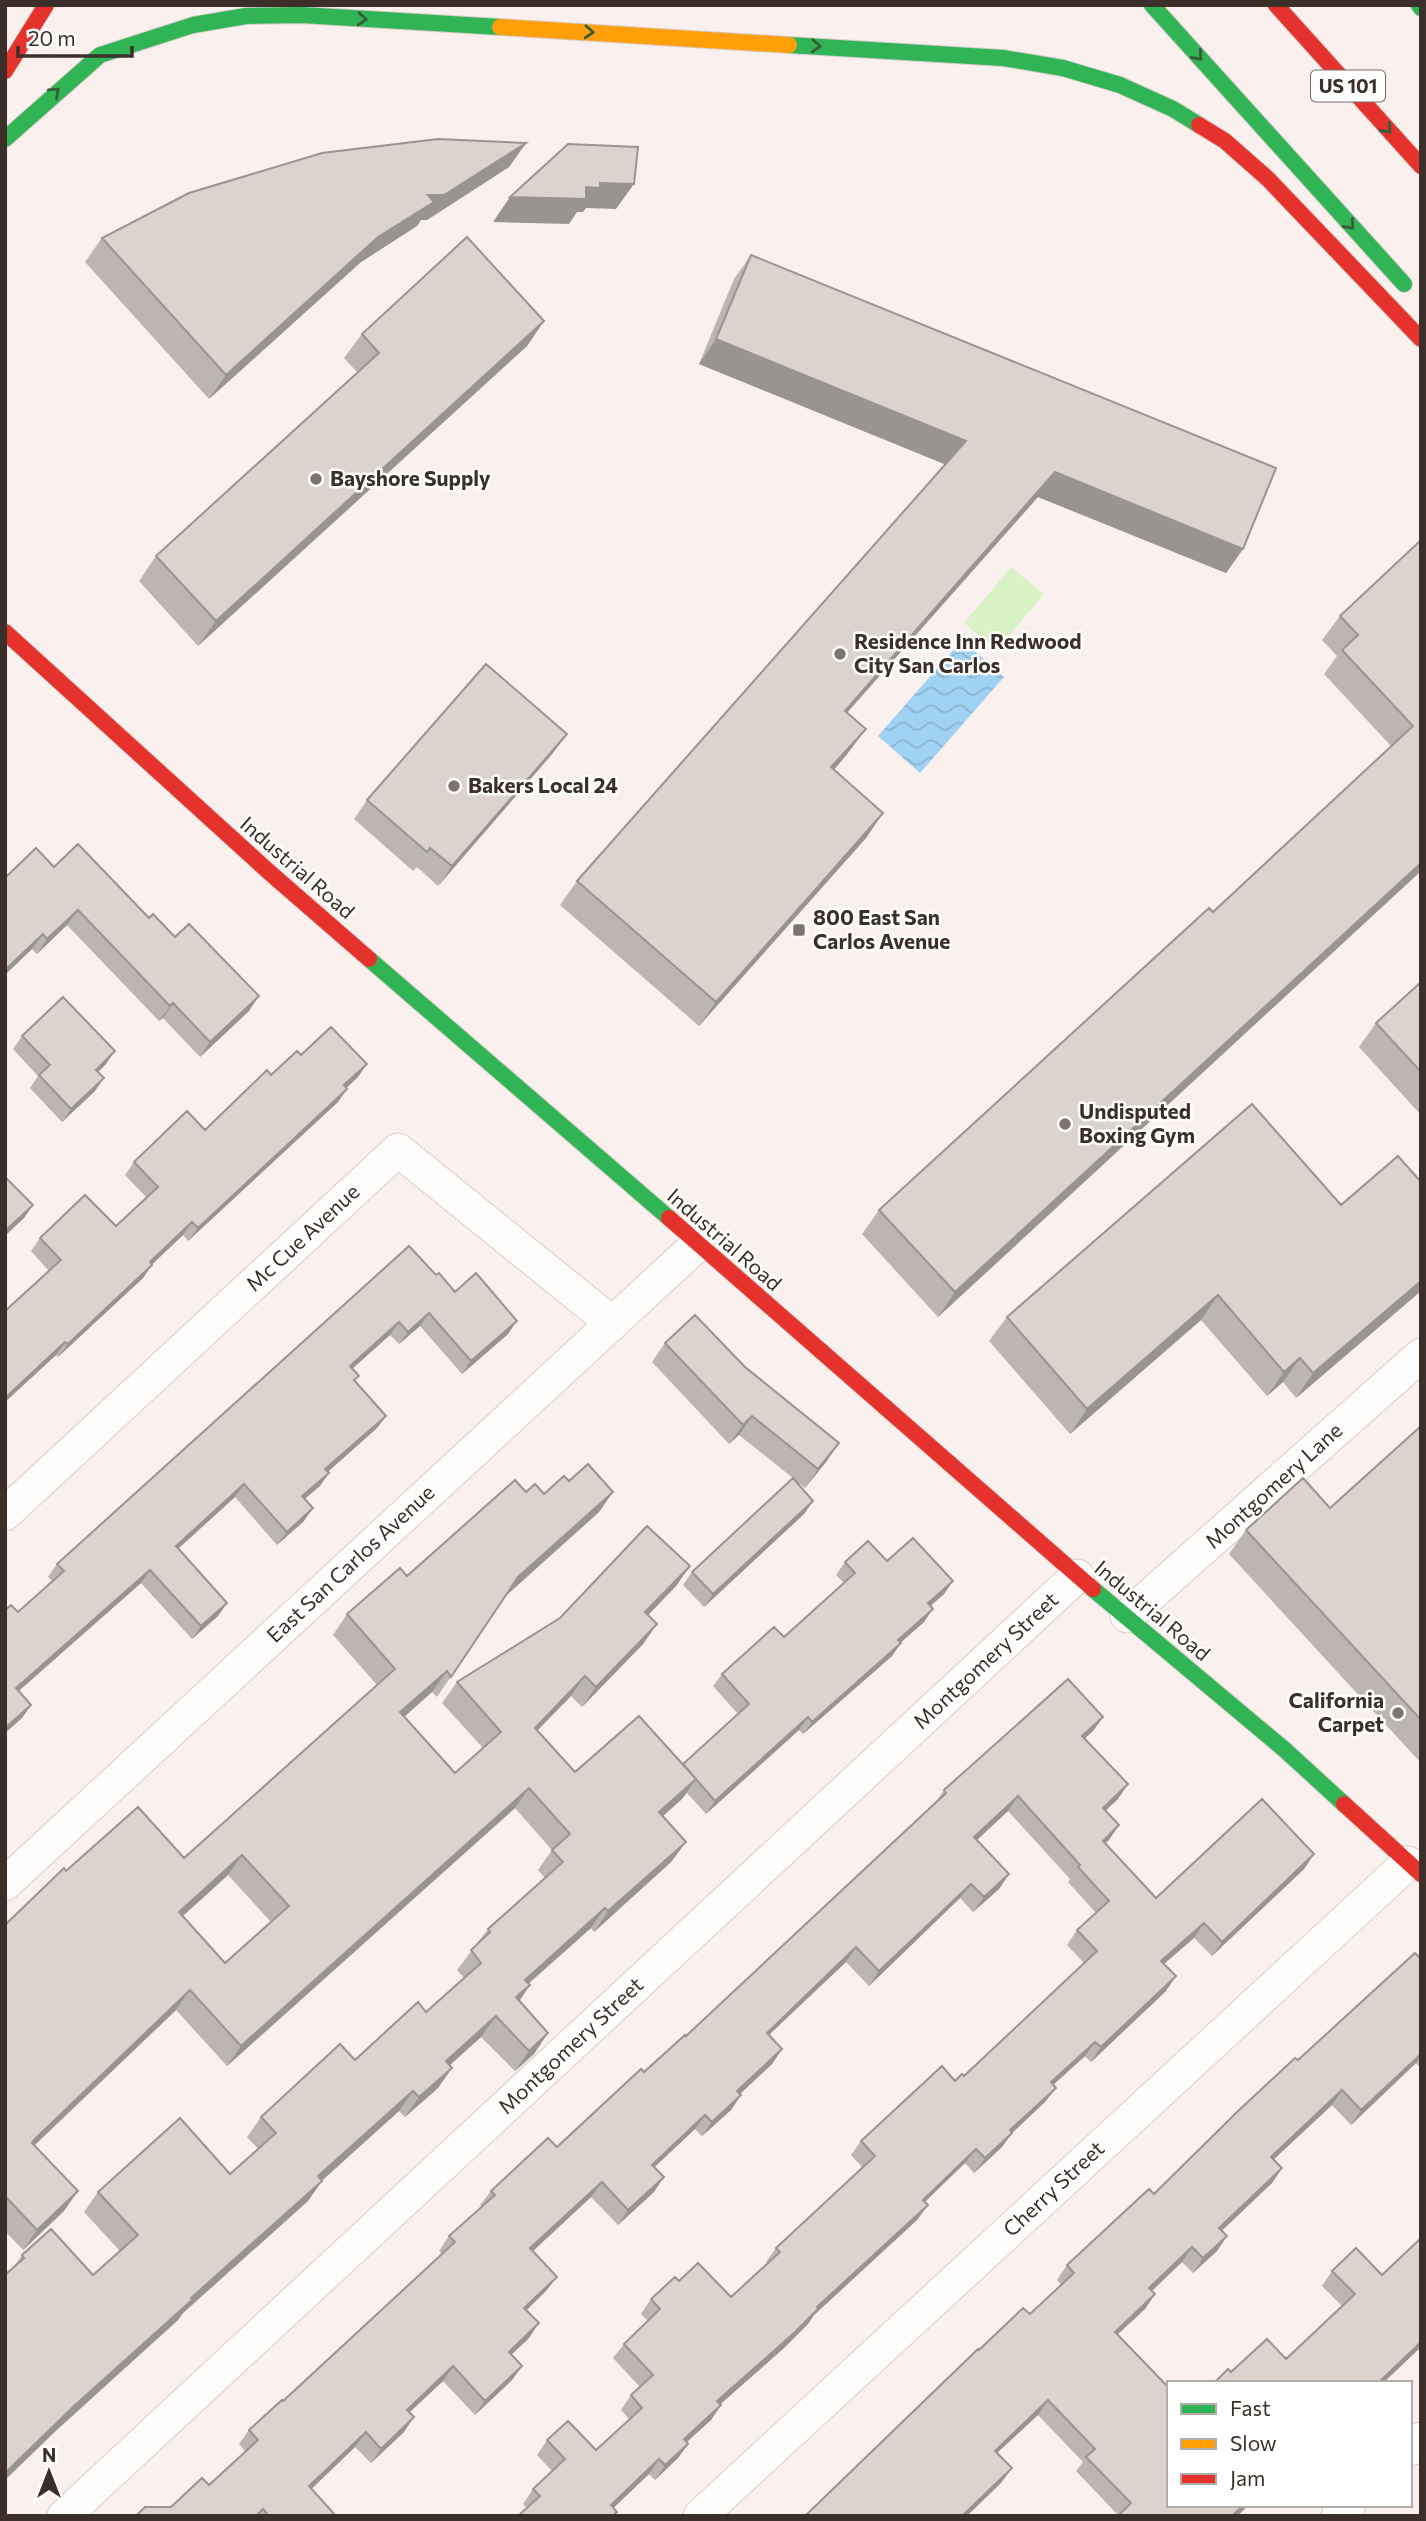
<svg xmlns="http://www.w3.org/2000/svg" width="1426" height="2521" viewBox="0 0 1426 2521" font-family="Commissioner,sans-serif">
	<defs>
		<pattern id="water-waves" width="16" height="10" patternUnits="userSpaceOnUse" patternTransform="scale(1.75)"><rect width="16" height="10" fill="#9fd2f3"/><path d="M0 5q4-4 8 0t8 0" fill="none" stroke="#8ab5d0"/></pattern>
	</defs>
	<rect width="100%" height="100%" fill="#faf1ee"/>
	<path fill="#d8f1c5" d="M1011,567L1044,594L997,650L964,623Z"/>
	<path fill="url(#water-waves)" d="M962,640L1004,677L920,773L878,736Z"/>
	<g fill="none" stroke-linecap="round" stroke-linejoin="round">
		<defs>
			<path id="street" d="M5,1514L398,1150L612,1323
				M1127,1616L1421,1355
				M5,1884L697,1245
				M1410,2449L1421,2439
				M64,2516L1077,1576
				M700,2516L1408,1863
				M1338,2516L1349,2505"/>
			<path id="fast" d="M1152,5L1404,284
				M1419,5L1421,8
				M789,45L1003,58L1063,68L1120,85L1173,109L1199,125
				M5,139L100,55L193,25L246,16L302,15L500,27
				M369,959L669,1218
				M1093,1589L1285,1750L1344,1804"/>
			<path id="slow" d="M500,27L789,45"/>
			<path id="jam" d="M1276,5L1421,166
				M5,71L46,5
				M1199,125L1225,141L1268,179L1421,339
				M5,632L269,872L369,959
				M669,1218L1093,1589
				M1344,1804L1421,1874"/>
		</defs>
		<use href="#street" stroke="#d7ccc9" stroke-width="35"/>
		<use href="#fast" stroke="#d7ccc9" stroke-width="18"/>
		<use href="#slow" stroke="#d7ccc9" stroke-width="18"/>
		<use href="#jam" stroke="#d7ccc9" stroke-width="18"/>
		<use href="#street" stroke="#fefdfc" stroke-width="33"/>
		<use href="#fast" stroke="#30b455" stroke-width="16"/>
		<use href="#slow" stroke="#ff9f0a" stroke-width="16"/>
		<use href="#jam" stroke="#e5322d" stroke-width="16"/>
	</g>
	<path fill="#bdb5b1" fill-rule="evenodd" d="M526,143L509,167L427,220H421L417,226L361,262L209,399L85,262L102,238Z
		M751,255L1243,549L1226,573L1038,497L847,713L848,753L834,770L883,813L866,838L699,1026L560,905L577,881L945,464L699,364L734,279Z
		M544,321L527,346L198,646L139,581L156,556L357,372L344,358L362,334Z
		M1421,540V871L938,1317L862,1234L879,1210L1213,912L1391,746L1324,674L1337,656L1322,640L1340,616Z
		M553,753L438,886L417,867L413,871L354,819L367,800Z
		M54,867L249,1011L200,1057L163,1018L159,1021L67,925L37,954L32,949Z
		M1421,982V1115L1359,1047L1376,1023Z
		M22,1036L106,1064L98,1072L95,1091L62,1122L30,1088L38,1076L13,1049Z
		M301,1055L358,1077L346,1088L347,1089L338,1102L188,1241L183,1235L152,1264L143,1278L58,1357L56,1355L5,1402V1311L49,1271L31,1251L40,1238L116,1226L146,1197L125,1175L134,1162L205,1130L271,1075Z
		M1421,1182V1291L1296,1398L1283,1382L1267,1396L1201,1320L1070,1434L989,1341L1007,1317L1341,1205Z
		M436,1275L508,1334L462,1374L420,1326L399,1344L390,1335L352,1368L355,1382L386,1416L377,1428L328,1472L320,1486L304,1499V1521L277,1545L235,1497L178,1548L227,1603L218,1616L192,1639L141,1583L19,1691L31,1705L22,1718L5,1733V1610L18,1612L52,1581L48,1577L57,1564Z
		M665,1343L745,1367L839,1443L826,1462L805,1488L794,1479L813,1501L804,1514L704,1607L683,1585L692,1572L793,1478L739,1435L729,1444L652,1362Z
		M1421,1426V1763L1229,1554L1246,1530L1330,1508Z
		M569,1481L613,1492L599,1512L506,1596L437,1697L432,1692L404,1717L455,1773L483,1748L442,1703L457,1682L690,1566L676,1586L648,1615L657,1624L643,1644L582,1707L571,1696L537,1731L575,1772L683,1764L738,1714L713,1686L722,1674L784,1637L844,1583L836,1575L845,1562L887,1561L944,1594L930,1606L924,1622L901,1642L892,1656L803,1734L799,1730L706,1814L687,1793L682,1799L663,1816L686,1842L671,1862L594,1932L591,1928L528,1984L519,2001L534,2054L515,2071L481,2037L450,2065L438,2088L405,2117L399,2111L322,2180L308,2201L183,2313L178,2320L60,2427L13,2268L22,2255L93,2275L120,2251L84,2212L98,2192L230,2174L258,2149L247,2137L261,2117L355,2060L426,2012L464,1978L457,1970L488,1929L545,1878L538,1870L552,1850L515,1808L227,2066L176,2010L34,2146L64,2211L23,2250L5,2231V1925L66,1871L184,1858L377,1685L333,1635L347,1614L407,1576L526,1492L544,1494ZM228,1875L271,1922L225,1963L183,1916Z
		M1103,1717L1093,1731L1085,1738L1118,1799L1105,1811L1109,1840L1105,1843L1156,1898L1314,1854L1304,1869L1212,1956L1194,1938L1164,1964L1166,1991L1091,2062L1085,2056L1053,2085L1056,2088L1045,2102L1012,2133L1002,2147L974,2173L965,2163L925,2202L917,2220L814,2315L808,2324L784,2348L720,2404L721,2405L711,2420L686,2442L688,2444L678,2458L655,2480L649,2474L613,2508H527L523,2504L533,2489L552,2471L537,2455L547,2440L596,2450L629,2419L621,2410L631,2395L640,2387L613,2358L624,2344L648,2321L641,2314L651,2299L679,2281L731,2297L767,2264L766,2262L776,2248L863,2168L851,2155L861,2141L964,2076L1084,1963L1067,1945L1077,1930L1096,1913L1068,1882L1070,1879L1008,1811L977,1840L1009,1874L999,1889L973,1912L960,1898L869,1986L846,1962L769,2035L782,2049L772,2064L740,2094L741,2095L731,2110L702,2136L695,2129L654,2167V2192L618,2225L591,2197L533,2251L546,2291L527,2310L529,2338L511,2355L522,2366L512,2380L475,2415L443,2381L410,2412L404,2432L371,2463L355,2447L311,2489L336,2516H136L171,2507L209,2485L245,2451L239,2444L249,2430L283,2401L442,2254L439,2251L449,2236L482,2207L480,2205L491,2191L557,2147L686,2036L934,1805L944,1790Z
		M1421,1959V2069L1416,2063L1351,2125L1332,2105L1274,2159L1282,2168L1272,2183L1222,2230L1227,2236L1217,2251L1193,2273L1182,2262L1152,2291L1155,2294L1145,2309L1118,2334L1249,2505L1237,2516H1118V2515L1076,2471L1083,2462L1038,2415L997,2453L1001,2483L979,2350L1030,2314L1061,2285L1057,2280L1067,2265L1154,2194L1298,2060Z
		M1421,2238V2347L1383,2383L1231,2372L1286,2359L1342,2306L1322,2286L1332,2271L1382,2275Z"/>
	<path fill="#9a9490" d="M526,143L509,167L427,220H421L417,226L361,262L209,399L226,375L378,237L428,195Z
		M600,183L634,184L616,209L586,208L583,212H577L569,224L493,222L510,197L586,187Z
		M544,321L527,346L198,646L216,621Z
		M716,339L966,441L949,466L699,364Z
		M1055,472L1243,549L1226,573L1038,497L827,735L845,711Z
		M866,729L848,753L814,792L831,767Z
		M567,734L553,753L438,886L452,866Z
		M883,813L866,838L699,1026L716,1002Z
		M1421,863V871L938,1317L955,1292Z
		M78,910L67,925L37,954L47,939Z
		M43,934L32,949L5,975V970Z
		M259,996L249,1011L200,1057L210,1042Z
		M173,1003L163,1018L159,1021L170,1006Z
		M115,1051L106,1064L87,1083L96,1070Z
		M367,1064L358,1077L335,1099L344,1085Z
		M104,1078L95,1091L62,1122L71,1109Z
		M347,1089L338,1102L188,1241L198,1228Z
		M33,1205L24,1218L5,1236V1231Z
		M192,1222L183,1235L141,1275L150,1262Z
		M152,1265L143,1278L58,1357L68,1344Z
		M1421,1281V1291L1296,1398L1313,1373Z
		M1218,1295L1201,1320L1070,1434L1087,1409Z
		M429,1313L420,1326L399,1344L408,1332Z
		M517,1321L508,1334L462,1374L471,1361Z
		M399,1322L390,1335L341,1379L350,1366Z
		M65,1342L56,1355L5,1402V1398Z
		M1300,1358L1283,1382L1267,1396L1284,1372Z
		M386,1416L377,1428L316,1482L325,1469Z
		M752,1416L739,1435L729,1444L743,1425Z
		M839,1443L826,1462L805,1488L818,1469Z
		M329,1473L320,1486L293,1509L302,1496Z
		M244,1484L235,1497L167,1559L176,1546Z
		M613,1492L599,1512L504,1597L518,1577Z
		M813,1501L804,1514L704,1607L713,1594Z
		M313,1508L304,1521L277,1545L287,1532Z
		M690,1566L676,1586L631,1633L645,1612Z
		M150,1570L141,1583L7,1701L16,1688Z
		M953,1581L944,1594L919,1616L928,1603Z
		M227,1603L218,1616L192,1639L201,1626Z
		M933,1609L924,1622L889,1653L898,1640Z
		M657,1624L643,1644L582,1707L596,1687Z
		M901,1643L892,1656L803,1734L812,1722Z
		M447,1671L432,1692L386,1733L400,1712Z
		M585,1676L571,1696L520,1748L535,1728Z
		M31,1705L22,1718L5,1733V1728Z
		M808,1717L799,1730L706,1814L715,1801Z
		M1103,1717L1093,1731L1072,1750L1082,1736Z
		M696,1779L682,1799L645,1832L659,1812Z
		M1128,1784L1118,1799L1093,1822L1103,1808Z
		M529,1788L515,1808L227,2066L241,2046Z
		M1018,1796L1008,1811L964,1852L974,1837Z
		M1119,1825L1109,1840L1093,1855L1103,1841Z
		M686,1842L671,1862L594,1932L608,1911Z
		M1314,1854L1304,1869L1212,1956L1222,1942Z
		M242,1855L228,1875L165,1932L179,1912Z
		M1009,1874L999,1889L973,1912L984,1897Z
		M971,1884L960,1898L869,1986L879,1971Z
		M605,1908L591,1928L510,2000L525,1980Z
		M1204,1923L1194,1938L1151,1975L1161,1961Z
		M856,1947L846,1962L756,2047L767,2033Z
		M1176,1976L1166,1991L1091,2062L1101,2047Z
		M530,1985L516,2006V1997Z
		M190,1990L176,2010L20,2159L35,2139Z
		M496,2016L481,2037L432,2081L446,2061Z
		M548,2033L534,2054L515,2071L529,2051Z
		M1095,2042L1085,2056L1040,2097L1051,2082Z
		M782,2049L772,2064L727,2106L737,2091Z
		M1421,2054V2056L1416,2063L1351,2125L1361,2110Z
		M452,2068L438,2088L405,2117L419,2097Z
		M1056,2088L1045,2102L1012,2133L1002,2147L974,2173L985,2158L1010,2130Z
		M1342,2090L1332,2105L1261,2171L1271,2157Z
		M413,2091L399,2111L304,2197L318,2176Z
		M741,2095L731,2110L702,2136L712,2122Z
		M705,2115L695,2129L642,2179L652,2165Z
		M976,2149L965,2163L912,2214L923,2200Z
		M1282,2168L1272,2183L1209,2243L1219,2228Z
		M664,2177L654,2192L618,2225L628,2210Z
		M322,2181L308,2201L183,2313L178,2320L60,2427L5,2480V2473L74,2406L191,2298Z
		M602,2182L591,2197L520,2263L530,2248Z
		M78,2191L64,2211L23,2250L37,2230Z
		M928,2205L917,2220L814,2315L808,2324L784,2348L707,2416L717,2401L817,2307Z
		M1227,2236L1217,2251L1193,2273L1203,2258Z
		M1192,2247L1182,2262L1139,2303L1149,2288Z
		M557,2277L546,2291L514,2322L524,2308Z
		M1155,2294L1145,2309L1105,2346L1115,2332Z
		M539,2323L529,2338L498,2367L509,2352Z
		M1421,2342V2347L1383,2383H1378Z
		M453,2366L443,2381L397,2424L407,2410Z
		M522,2366L512,2380L475,2415L485,2401Z
		M1048,2400L1038,2415L984,2465L995,2451Z
		M721,2405L711,2420L674,2454L684,2439Z
		M414,2417L404,2432L371,2463L381,2449Z
		M366,2432L355,2447L299,2501L309,2486Z
		M688,2444L678,2458L655,2480L665,2465Z
		M659,2459L649,2474L605,2516L611,2505Z
		M1012,2468L1001,2483L967,2516H962Z
		M1243,2505H1249L1237,2516H1232Z"/>
	<path fill="#dcd3ce" stroke="#9a9490" stroke-width="2" fill-rule="evenodd" d="M438,139L526,143L444,195H428L434,202L378,237L226,375L102,238L189,193L322,153Z
		M568,144L638,147L634,184L600,183V188L586,187V199L510,197Z
		M467,237L544,321L216,621L156,556L379,353L362,334Z
		M751,255L1276,468L1243,549L1055,472L845,711L866,729L831,767L883,813L716,1002L577,881L966,441L716,339Z
		M1421,540V863L955,1292L879,1210L1209,908L1213,912L1413,726L1342,650L1358,635L1340,616Z
		M486,664L567,734L452,866L430,848L427,852L367,800Z
		M78,844L149,918L153,914L175,937L189,924L259,996L210,1042L173,1003L170,1006L78,910L47,939L43,934L5,970V878L36,848L54,867Z
		M1421,982V1072L1376,1023Z
		M63,997L115,1051L96,1070L104,1078L71,1109L39,1075L50,1065L22,1036Z
		M331,1027L367,1064L344,1085L347,1089L198,1228L192,1222L150,1262L152,1265L68,1344L65,1342L5,1398V1311L61,1260L40,1238L85,1195L116,1226L158,1187L134,1162L187,1111L205,1130L267,1070L271,1075L297,1051L301,1055Z
		M1252,1104L1341,1205L1398,1156L1421,1182V1281L1313,1373L1300,1358L1284,1372L1218,1295L1087,1409L1007,1317Z
		M5,1177L33,1205L5,1231Z
		M409,1246L436,1275L439,1273L455,1292L476,1273L517,1321L471,1361L429,1313L408,1332L399,1322L350,1366L359,1376L354,1380L386,1416L325,1469L329,1473L302,1496L313,1508L287,1532L244,1484L176,1546L227,1603L201,1626L150,1570L16,1688L31,1705L5,1728V1610L11,1605L18,1612L64,1571L57,1564Z
		M695,1315L745,1367L839,1443L818,1469L752,1416L743,1425L665,1343Z
		M1421,1426V1720L1246,1530L1303,1478L1330,1508Z
		M588,1464L613,1492L518,1577L451,1677L447,1671L400,1712L455,1773L501,1732L457,1682L560,1618L647,1526L690,1566L645,1612L657,1624L596,1687L585,1676L535,1728L575,1772L639,1716L696,1779L659,1812L686,1842L608,1911L605,1908L525,1980L530,1985L516,1997L548,2033L529,2051L496,2016L446,2061L452,2068L419,2097L413,2091L318,2176L322,2181L191,2298L192,2300L74,2406L5,2473V2275L24,2258L22,2255L51,2229L93,2275L138,2235L98,2192L180,2118L230,2174L276,2133L261,2117L340,2044L355,2060L418,2002L426,2012L481,1963L471,1950L490,1932L488,1929L563,1862L552,1850L570,1834L529,1788L241,2046L190,1990L35,2139L32,2143L78,2191L37,2230L5,2196V1925L64,1868L66,1871L138,1807L184,1858L395,1669L347,1614L400,1568L407,1576L515,1480L526,1492L535,1484L544,1494L564,1476L569,1481ZM242,1855L289,1906L225,1963L179,1912Z
		M793,1478L813,1501L713,1594L692,1572Z
		M913,1538L953,1581L928,1603L933,1609L898,1640L901,1643L812,1722L808,1717L715,1801L683,1764L749,1704L722,1674L774,1627L784,1637L855,1573L845,1562L868,1541L887,1561Z
		M1068,1679L1103,1717L1082,1736L1128,1784L1103,1808L1119,1825L1103,1841L1156,1898L1262,1799L1314,1854L1222,1942L1204,1923L1161,1961L1176,1976L1101,2047L1095,2042L1051,2082L1056,2088L1010,2130L1012,2133L985,2158L976,2149L923,2200L928,2205L817,2307L818,2309L794,2333L717,2401L721,2405L684,2439L688,2444L665,2465L659,2459L611,2505L617,2512L612,2516H518L540,2496L533,2489L565,2459L547,2440L568,2421L596,2450L642,2408L631,2395L653,2375L624,2344L660,2309L651,2299L675,2277L679,2281L698,2263L731,2297L780,2252L776,2248L875,2156L861,2141L942,2066L955,2081L962,2074L964,2076L1097,1951L1077,1930L1109,1901L1078,1867L1080,1865L1018,1796L974,1837L1009,1874L984,1897L971,1884L879,1971L856,1947L767,2033L782,2049L737,2091L741,2095L712,2122L705,2115L652,2165L664,2177L628,2210L602,2182L530,2248L557,2277L524,2308L539,2323L509,2352L522,2366L485,2401L453,2366L407,2410L414,2417L381,2449L366,2432L309,2486L336,2516H269L263,2509L256,2516H136L145,2507H171L202,2478L209,2485L258,2440L249,2430L282,2400L283,2401L455,2242L449,2236L495,2195L491,2191L548,2138L557,2147L641,2069L644,2072L685,2035L686,2036L946,1793L944,1790Z
		M1415,1953L1421,1959V2054L1361,2110L1342,2090L1271,2157L1282,2168L1219,2228L1227,2236L1203,2258L1192,2247L1149,2288L1155,2294L1115,2332L1169,2388V2505H1243L1232,2516H1118L1131,2503L1086,2457L1095,2449L1048,2400L995,2451L1012,2468L962,2516H805L978,2349L979,2350L1023,2308L1030,2314L1074,2273L1067,2265L1149,2189L1154,2194L1237,2112L1295,2058L1298,2060Z
		M1421,2238V2342L1378,2383H1214L1228,2369L1231,2372L1267,2339L1286,2359L1355,2294L1332,2271L1356,2248L1382,2275Z"/>
	<defs><path id="oneway-chevron" d="M-2-3.5L2.5 0L-2 3.5" fill="none" stroke-width="1.6" stroke-linecap="round" stroke-linejoin="round" transform="scale(1.75)"/></defs>
	<g stroke="#385e39">
		<use href="#oneway-chevron" transform="translate(362 19) rotate(3)"/>
		<use href="#oneway-chevron" transform="translate(589 32) rotate(3)"/>
		<use href="#oneway-chevron" transform="translate(816 46) rotate(3)"/>
		<use href="#oneway-chevron" transform="translate(1198 56) rotate(48)"/>
		<use href="#oneway-chevron" transform="translate(55 92) rotate(-42)"/>
		<use href="#oneway-chevron" transform="translate(1387 129) rotate(48)"/>
		<use href="#oneway-chevron" transform="translate(1350 225) rotate(48)"/>
	</g>
	<g fill="#7e736f" stroke="#fff" stroke-width="2.5">
		<circle cx="316" cy="479" r="7"/>
		<circle cx="840" cy="654" r="7"/>
		<circle cx="454" cy="786" r="7"/>
		<rect x="792" y="923" width="14" height="14" rx="3.5"/>
		<circle cx="1065" cy="1124" r="7"/>
		<circle cx="1398" cy="1713" r="7"/>
	</g>
	<g text-anchor="middle" stroke-width="5" stroke-linejoin="round" paint-order="stroke">
		<rect fill="#fff" stroke="#766d6a" stroke-width="2" x="1311" y="70.5" width="74" height="31" rx="5"/>
		<g font-size="19" font-weight="bold" fill="#3c2f2a">
			<text x="1348" y="93">US 101</text>
		</g>
		<g font-size="21" font-weight="bold" fill="#3c2f2a" stroke="#fff" text-anchor="start">
			<text x="330" y="486">Bayshore Supply</text>
			<text x="854" y="649">Residence Inn Redwood<tspan x="854" dy="24">City San Carlos</tspan></text>
			<text x="468" y="793">Bakers Local 24</text>
			<text x="813" y="925">800 East San<tspan x="813" dy="24">Carlos Avenue</tspan></text>
			<text x="1079" y="1119">Undisputed<tspan x="1079" dy="24">Boxing Gym</tspan></text>
			<text x="1384" y="1708" text-anchor="end">California<tspan x="1384" dy="24">Carpet</tspan></text>
		</g>
		<g font-size="21" fill="#3c2f2a" stroke="#fff">
			<text transform="translate(297 868) rotate(41)" y="7">Industrial Road</text>
			<text transform="translate(303 1238) rotate(-43)" y="7">Mc Cue Avenue</text>
			<text transform="translate(724 1240) rotate(41)" y="7">Industrial Road</text>
			<text transform="translate(1274 1486) rotate(-42)" y="7">Montgomery Lane</text>
			<text transform="translate(351 1564) rotate(-43)" y="7">East San Carlos Avenue</text>
			<text transform="translate(1152 1611) rotate(40)" y="7">Industrial Road</text>
			<text transform="translate(986 1661) rotate(-43)" y="7">Montgomery Street</text>
			<text transform="translate(571 2046) rotate(-43)" y="7">Montgomery Street</text>
			<text transform="translate(1054 2189) rotate(-43)" y="7">Cherry Street</text>
		</g>
	</g>
	<rect width="1426" height="2521" fill="none" stroke="#3c2f2a" stroke-width="14"/>
	<rect x="1167" y="2381" width="245" height="126" fill="#ffffff" stroke="#b1acaa" stroke-width="2"/>
	<rect x="1181" y="2404" width="35" height="10" fill="#30b455" stroke="#b1acaa" stroke-width="2"/>
	<text x="1230" y="2416" font-size="21" fill="#3c2f2a">Fast</text>
	<rect x="1181" y="2439" width="35" height="10" fill="#ff9f0a" stroke="#b1acaa" stroke-width="2"/>
	<text x="1230" y="2451" font-size="21" fill="#3c2f2a">Slow</text>
	<rect x="1181" y="2474" width="35" height="10" fill="#e5322d" stroke="#b1acaa" stroke-width="2"/>
	<text x="1230" y="2486" font-size="21" fill="#3c2f2a">Jam</text>
	<g transform="translate(49 2472)" stroke="#ffffff" stroke-width="5" paint-order="stroke">
	<path d="M0-5L12 26L0 18L-12 26Z" fill="#3c2f2a"/>
	<text y="-10" font-size="19" font-weight="bold" text-anchor="middle" fill="#3c2f2a">N</text>
	</g>
	<path d="M18 46v10h114v-10" fill="none" stroke="#3c2f2a" stroke-width="3.5"/>
	<text x="28" y="46" font-size="21" fill="#3c2f2a" stroke="#ffffff" stroke-width="5" paint-order="stroke">20 m</text>
</svg>
